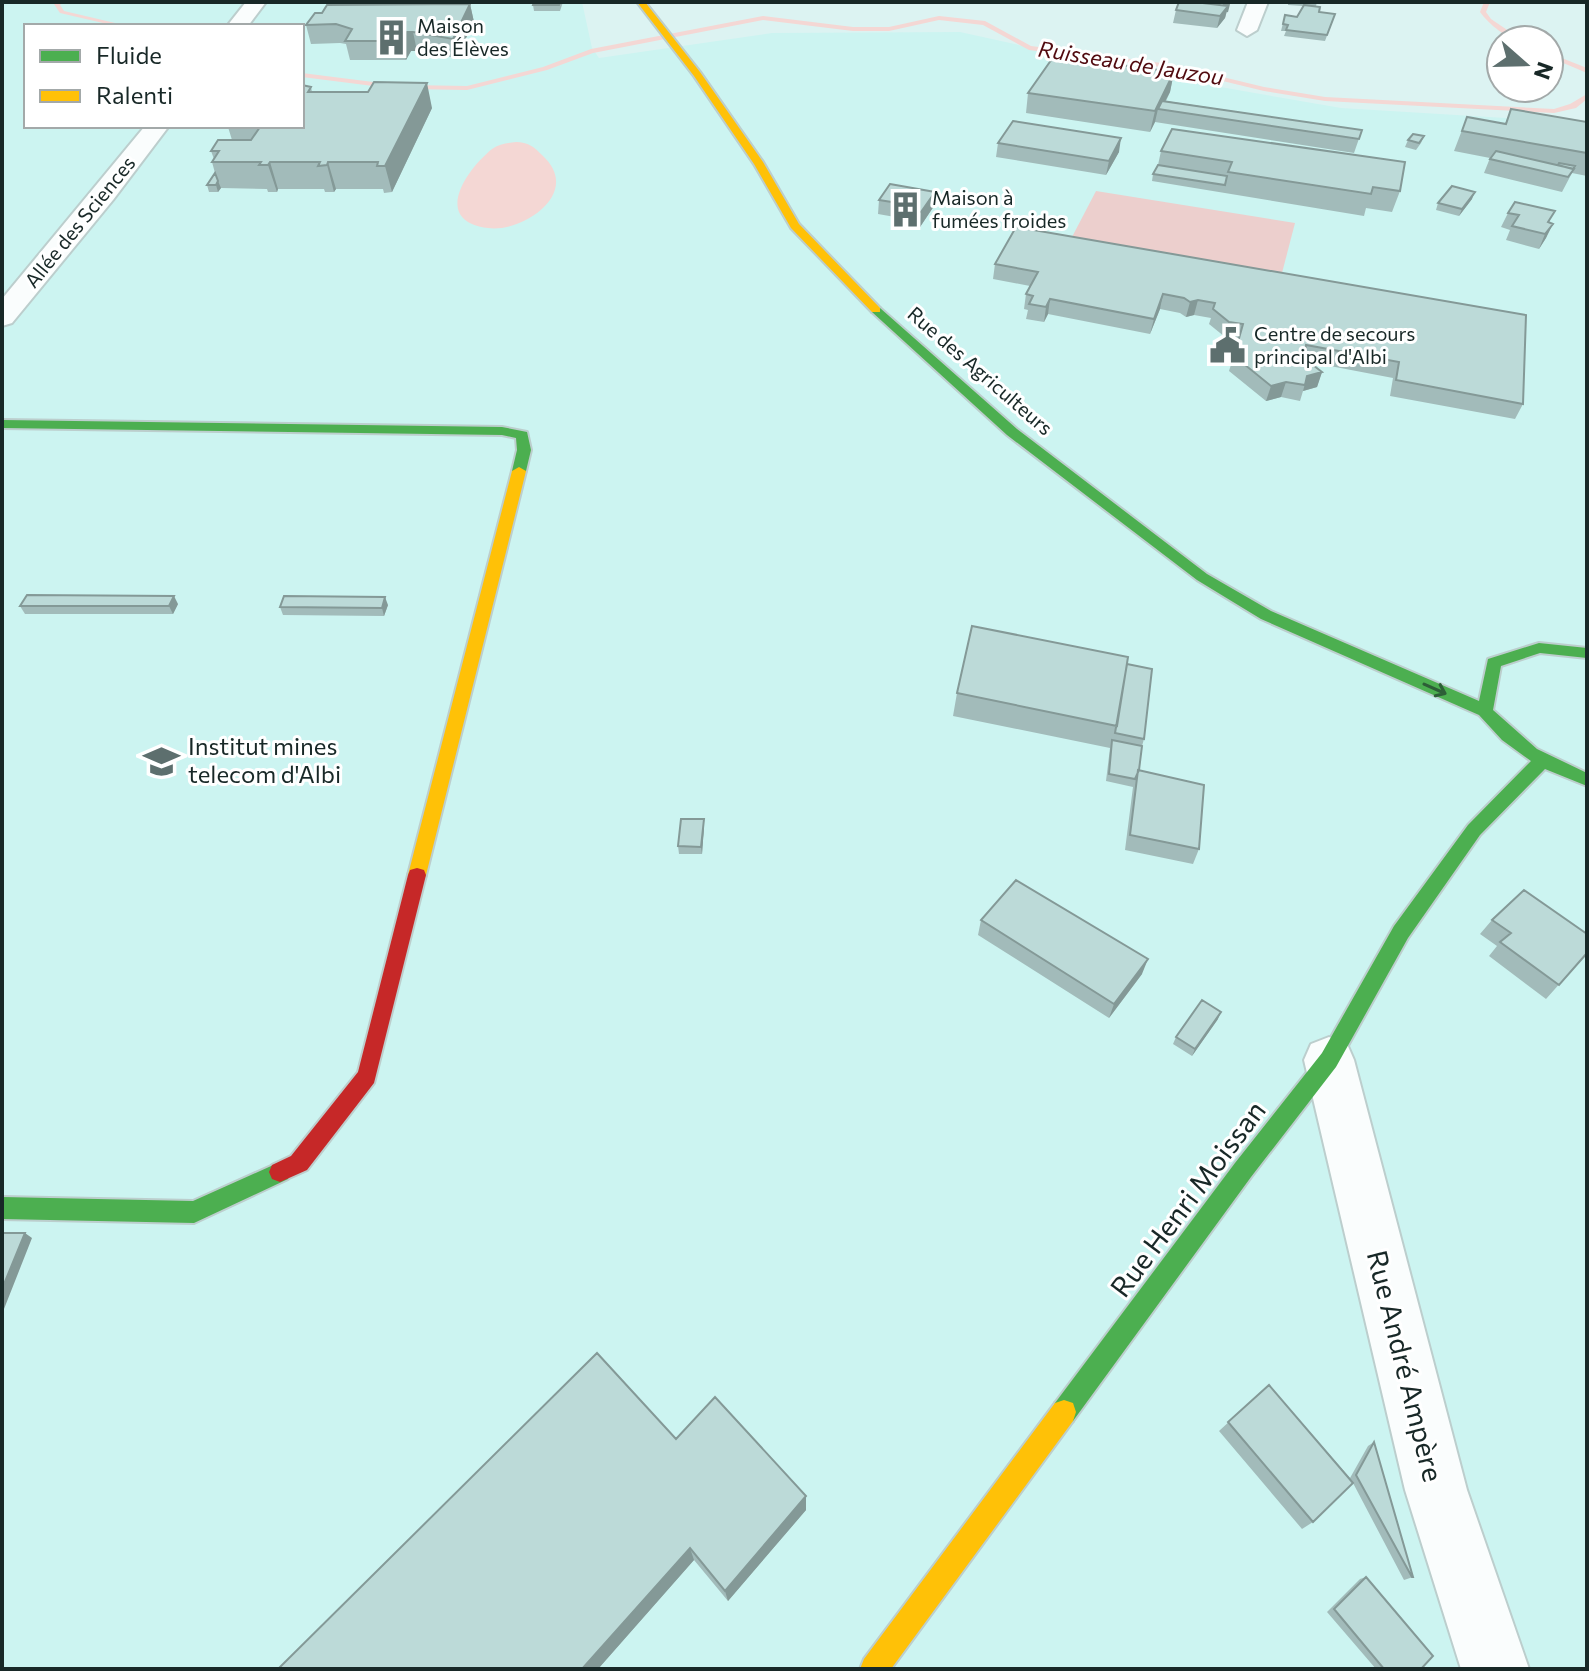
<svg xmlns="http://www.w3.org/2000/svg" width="1589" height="1671" viewBox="0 0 1589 1671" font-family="Commissioner,sans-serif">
	<rect width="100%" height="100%" fill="#dcf3f2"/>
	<path fill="#ccf4f1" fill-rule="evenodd" d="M2,2H582L592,48L599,58L772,33L960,32L1163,77L1341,108L1587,123V1669H2ZM26,26H302V126H26Z"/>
	<path fill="#eccfcd" d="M1096,191L1295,223L1282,273L1072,237Z"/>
	<path fill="#f4d7d4" d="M516,142C528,142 534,147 542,155C584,193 522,233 488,228C432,221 465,171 492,149C499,144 508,143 516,142Z"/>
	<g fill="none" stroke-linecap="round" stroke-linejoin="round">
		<path fill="#f4d7d4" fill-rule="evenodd" d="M56,2H63L60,5L64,11L128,26H116L60,13L54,4Z
			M1484,2H1490L1486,12L1491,19L1522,40C1507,40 1489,24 1480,12Z
			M763,16L853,27H889L939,16L985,21L1031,46L1169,64L1264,87L1325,97L1554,109L1570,104L1587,94V99L1576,108L1554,113L1325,101L1264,91L1169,68L1029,50L983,25L939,20L889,31H853L763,20L593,53L547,70L467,90L410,89L406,87L410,85L467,86L543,67L591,49Z
			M1549,53L1587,68V73L1549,57Z
			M302,73L389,84L393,86L389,88L302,77Z"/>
		<defs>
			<path id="street" d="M246,2H266L248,26H227Z
				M1248,2H1268L1257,30L1247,36L1237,30Z
				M145,126H169L113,200L12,323L2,326V299Z
				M1329,1037L1347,1044L1354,1060L1467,1490L1529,1669H1461L1405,1490L1304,1060L1311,1044Z"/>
			<path id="fast" d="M872,308H880L1017,429L1207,574L1271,611L1479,701L1488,659L1539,643L1587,648V658L1540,653L1501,666L1493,710L1537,749L1587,773V786L1545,769L1480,835L1408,938L1336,1067L1251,1177L1073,1421L1064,1424L1055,1421L1052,1412L1055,1403L1235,1163L1322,1053L1394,926L1468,825L1531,761L1502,740L1479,715L1261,619L1197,580L1007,435L872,312Z
				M2,420L502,427L527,432L531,450L526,471L519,475L512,471L517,450L516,438L502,435L2,428Z
				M280,1162L288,1165L291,1172L288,1179L194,1223L2,1219V1197L193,1201Z"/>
			<path id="slow" d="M637,2H645L700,72L763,162L799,224L880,308V312H872L791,228L754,164L694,76Z
				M519,467L526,471L426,875L424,880H410L408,875L512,471Z
				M1064,1400L1073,1403L1076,1412L1073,1421L891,1669H860L864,1659L1055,1403Z"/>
			<path id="jam" d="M417,868L424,870L426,875L374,1083L307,1170L280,1182L272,1179L269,1172L272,1165L291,1156L358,1072L408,875L410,870Z"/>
		</defs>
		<use href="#street" stroke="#bccecd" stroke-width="4"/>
		<use href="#fast" stroke="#bccecd" stroke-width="4"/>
		<use href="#slow" stroke="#bccecd" stroke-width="4"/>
		<use href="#jam" stroke="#bccecd" stroke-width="4"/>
		<use href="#street" fill="#fafdfd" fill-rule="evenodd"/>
		<use href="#fast" fill="#4caf50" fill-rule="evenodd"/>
		<use href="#slow" fill="#ffc107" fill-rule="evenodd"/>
		<use href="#jam" fill="#c62828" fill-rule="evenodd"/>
	</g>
	<path fill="#a2bbba" d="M347,2H426L357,5L470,4L474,22L456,58L417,51H411L406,60H350L346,44L340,43L311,44L306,25L322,13L349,5Z
		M534,2H563L560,11H534L533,5Z
		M1288,2H1317L1316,6L1319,12L1335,14L1325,41L1284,36L1286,31H1281L1285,15L1297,17L1303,6L1288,5Z
		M1224,4H1229L1225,18L1217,28L1173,23L1176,10Z
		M1174,72L1170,92L1166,101L1362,130L1354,153L1155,122L1150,132L1026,113L1028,93Z
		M311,87L312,92L432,108L392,192L384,193L383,189H336L334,192H325L324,189H278L277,192H268L267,189L221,188L218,192H209L207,185L215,173L212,162L214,159L211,151L232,140L228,127Z
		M1511,109L1587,122V176L1572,173L1562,192L1484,173L1490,158L1454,151L1467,117L1505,124Z
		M1172,129L1400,191L1392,212L1366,208L1364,216L1152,181L1153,174L1158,165L1161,151Z
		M1424,136L1421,143L1416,150L1405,147L1408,140Z
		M998,143L1119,152L1106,175L996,157Z
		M935,192L934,206L920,227L894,222L895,217L878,214L879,200Z
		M1472,199L1459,216L1436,210L1438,203Z
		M1508,213L1550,223L1546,238L1539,249L1506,240L1510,230L1501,227Z
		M1016,227L1523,404L1515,419L1390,396L1393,378L1309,362L1322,372L1317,387L1303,391L1300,401L1281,397L1266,401L1229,371L1239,339L1225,337L1209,324L1211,318L1194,315L1186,317L1180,313L1160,309L1150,334L1048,314L1044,322L1026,319L1028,310L1024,309L1026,294L1030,286L993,279L995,264Z
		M178,604L173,614H25L20,606Z
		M388,605L384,616L283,615L280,607Z
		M1127,664L1144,739L1142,746L1139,770L1199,849L1193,864L1125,850L1133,787L1106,781L1110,748L953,716L957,693Z
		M704,827L702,854H679L678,846Z
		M981,920L1142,974L1109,1018L978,935Z
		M1492,920L1587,953L1546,999L1489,956L1497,946L1480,934Z
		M1218,1019L1192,1056L1173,1044L1176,1037Z
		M1269,1385L1350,1478L1368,1446L1374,1442L1413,1577L1404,1580L1353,1483L1313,1522L1302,1529L1219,1431Z
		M676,1439L806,1496V1510L728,1601L694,1560L598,1669Z
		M1366,1577L1421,1669H1376L1327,1612L1360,1579Z"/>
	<path fill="#849997" d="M470,4L474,22L456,58L453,39Z
		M1228,6L1225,18L1217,28L1220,16Z
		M407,32H413L417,51H411L406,60L402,41Z
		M1174,72L1170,92L1161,109H1158L1155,122L1150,132L1155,111Z
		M427,83L432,108L392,192L385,166Z
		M1121,138L1119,152L1106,175L1109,161Z
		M270,162L278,189L277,192L268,165Z
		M328,162L336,189L334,192L327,165Z
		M218,181L221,188L218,192L216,185Z
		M935,192L934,206L920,227L921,212Z
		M1475,192L1472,199L1459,216L1462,209Z
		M1553,224L1546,238L1539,249L1545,234Z
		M1163,294L1160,309L1150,334L1154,319Z
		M1050,299L1048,314L1044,322L1046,307Z
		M1198,300L1194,315L1186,317L1190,302Z
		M1322,372L1317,387L1303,391L1307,376Z
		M1286,382L1281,397L1266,401L1271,386Z
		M174,596L178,604L173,614L169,606Z
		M385,597L388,605L384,616L382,608Z
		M704,819V827L702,854L701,847Z
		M1148,959L1142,974L1109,1018L1114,1004Z
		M1221,1012L1218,1019L1192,1056L1195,1049Z
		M25,1233L32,1238L4,1309L2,1307V1289Z
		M806,1496V1510L728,1601L725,1591Z
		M690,1548L694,1560L598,1669H582Z"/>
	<path fill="#bcdad8" stroke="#849997" stroke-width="2" d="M534,2H560L559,5H533Z
		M1179,2H1194L1228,6L1220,16L1176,10Z
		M1194,2H1225L1224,4H1229L1227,12L1228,6Z
		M470,4L453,39L413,32H407L402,41H345L352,29L336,24L306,25L315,13H322L327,5Z
		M1304,5L1320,7L1319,12L1335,14L1327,35L1286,30L1288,25L1283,24L1285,15L1297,17Z
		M1054,56L1174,72L1155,111L1028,93Z
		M374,82L427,83L385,166H377L378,162H328L327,165L318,166L320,162H270L268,165H259L261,162H212L219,151H211L218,140H251L260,127H228L229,126H302V85L311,87L308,92H368Z
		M1162,101L1362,130L1359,139L1158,109Z
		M1511,109L1587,122V153L1462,131L1467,117L1506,124Z
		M1013,121L1121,138L1109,161L998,143Z
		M1172,129L1405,162L1400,191L1373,187L1371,194L1228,172L1232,162L1161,151Z
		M1413,134L1424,136L1419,143L1408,140Z
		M1496,151L1574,169L1568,177L1490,159Z
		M1559,163L1575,166L1573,169L1558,165Z
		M1158,165L1227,176L1225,185L1153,174Z
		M215,173L218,181L216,185H207Z
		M890,184L935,192L921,212L895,208L898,203L879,200Z
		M1452,186L1475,192L1462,209L1438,203Z
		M1515,202L1555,211L1548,222L1553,224L1545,234L1512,226L1519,215L1508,213Z
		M1016,227L1526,315L1523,404L1396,380L1399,362L1306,345L1304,358L1322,372L1307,376L1305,385L1286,382L1271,386L1234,356L1243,324L1229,322L1213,309L1215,303L1198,300L1190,302L1184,298L1163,294L1154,319L1050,299L1046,307L1029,304L1033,296L1026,294L1038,272L995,264Z
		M27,595L174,596L169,606H20Z
		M284,596L385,597L382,608L280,607Z
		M972,626L1128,657L1117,726L957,693Z
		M1127,664L1152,669L1144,739L1115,733Z
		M1112,740L1142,746L1139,770L1135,779L1109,774Z
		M1138,770L1204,785L1199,849L1130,835Z
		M681,819H704L701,847L678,846Z
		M1016,880L1148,959L1114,1004L981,920Z
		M1524,890L1587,934V953L1559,985L1500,942L1511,933L1492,920Z
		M1202,1000L1221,1012L1195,1049L1176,1037Z
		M2,1233H25L2,1289Z
		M597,1353L676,1439L715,1397L806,1496L725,1591L690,1548L582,1669H278Z
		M1269,1385L1353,1483L1313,1522L1228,1422Z
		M1374,1442L1413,1577H1412L1356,1475Z
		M1366,1577L1433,1656L1421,1669H1384L1334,1609Z"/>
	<defs><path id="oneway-shaft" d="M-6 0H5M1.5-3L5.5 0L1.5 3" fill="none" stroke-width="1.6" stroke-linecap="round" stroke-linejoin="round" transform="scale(2)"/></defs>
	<use stroke="#2d5e37" href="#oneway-shaft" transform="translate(1435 689) rotate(24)"/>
	<defs>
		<symbol id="building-bare" viewBox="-9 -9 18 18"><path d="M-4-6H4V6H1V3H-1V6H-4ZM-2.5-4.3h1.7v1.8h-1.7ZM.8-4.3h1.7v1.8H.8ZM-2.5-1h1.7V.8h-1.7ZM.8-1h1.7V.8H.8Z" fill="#5d6f6e" stroke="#fff" stroke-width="2.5" paint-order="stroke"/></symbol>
		<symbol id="civic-bare" viewBox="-9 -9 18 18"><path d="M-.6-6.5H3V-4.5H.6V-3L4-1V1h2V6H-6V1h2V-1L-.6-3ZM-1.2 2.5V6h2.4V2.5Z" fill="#5d6f6e" stroke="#fff" stroke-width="2.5" paint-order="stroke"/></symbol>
		<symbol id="university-bare" viewBox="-9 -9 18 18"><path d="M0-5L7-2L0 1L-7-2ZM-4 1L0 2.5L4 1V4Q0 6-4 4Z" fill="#5d6f6e" stroke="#fff" stroke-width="2.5" paint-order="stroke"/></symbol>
	</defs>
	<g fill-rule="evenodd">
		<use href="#building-bare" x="366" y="12" width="51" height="51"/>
		<use href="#building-bare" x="880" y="184" width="51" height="51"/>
		<use href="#civic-bare" x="1202" y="320" width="51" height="51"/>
		<use href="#university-bare" x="136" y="736" width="51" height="51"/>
	</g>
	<g text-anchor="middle" stroke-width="6" stroke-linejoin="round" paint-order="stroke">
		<g font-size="20" fill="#182827" stroke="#fff" text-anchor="start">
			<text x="417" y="33">Maison<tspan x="417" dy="23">des Élèves</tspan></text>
			<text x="932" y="205">Maison à<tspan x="932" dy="23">fumées froides</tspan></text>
			<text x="1254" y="341">Centre de secours<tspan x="1254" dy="23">principal d'Albi</tspan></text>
		</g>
		<g font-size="20" fill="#182827" stroke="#fff">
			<text transform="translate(80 222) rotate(-51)" y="7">Allée des Sciences</text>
			<text transform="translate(980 371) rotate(41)" y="7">Rue des Agriculteurs</text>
		</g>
		<g font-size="22" font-style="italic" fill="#510a0f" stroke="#fff">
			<text transform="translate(1131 63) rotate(9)" y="8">Ruisseau de Jauzou</text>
		</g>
		<g font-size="24" fill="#182827" stroke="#fff" text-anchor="start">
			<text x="188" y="755">Institut mines<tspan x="188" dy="28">telecom d'Albi</tspan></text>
		</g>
		<g font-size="28" fill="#182827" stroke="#fff">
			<text transform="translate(1188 1199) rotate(-53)" y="10">Rue Henri Moissan</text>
			<text transform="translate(1405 1366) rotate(76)" y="10">Rue André Ampère</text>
		</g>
	</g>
	<rect width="1589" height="1671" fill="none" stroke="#182827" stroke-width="8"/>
	<rect x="24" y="24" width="280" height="104" fill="#ffffff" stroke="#a3a9a9" stroke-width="2"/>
	<rect x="40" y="50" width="40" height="12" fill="#4caf50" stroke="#a3a9a9" stroke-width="2"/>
	<text x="96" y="64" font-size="24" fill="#182827">Fluide</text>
	<rect x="40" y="90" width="40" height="12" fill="#ffc107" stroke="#a3a9a9" stroke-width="2"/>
	<text x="96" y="104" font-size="24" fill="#182827">Ralenti</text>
	<g transform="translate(1525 64) rotate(110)"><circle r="38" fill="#ffffff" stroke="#a3a9a9" stroke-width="2"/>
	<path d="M0-6L14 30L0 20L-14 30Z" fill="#5d6f6e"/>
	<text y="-12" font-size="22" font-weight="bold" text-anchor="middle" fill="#182827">N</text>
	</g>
</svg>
